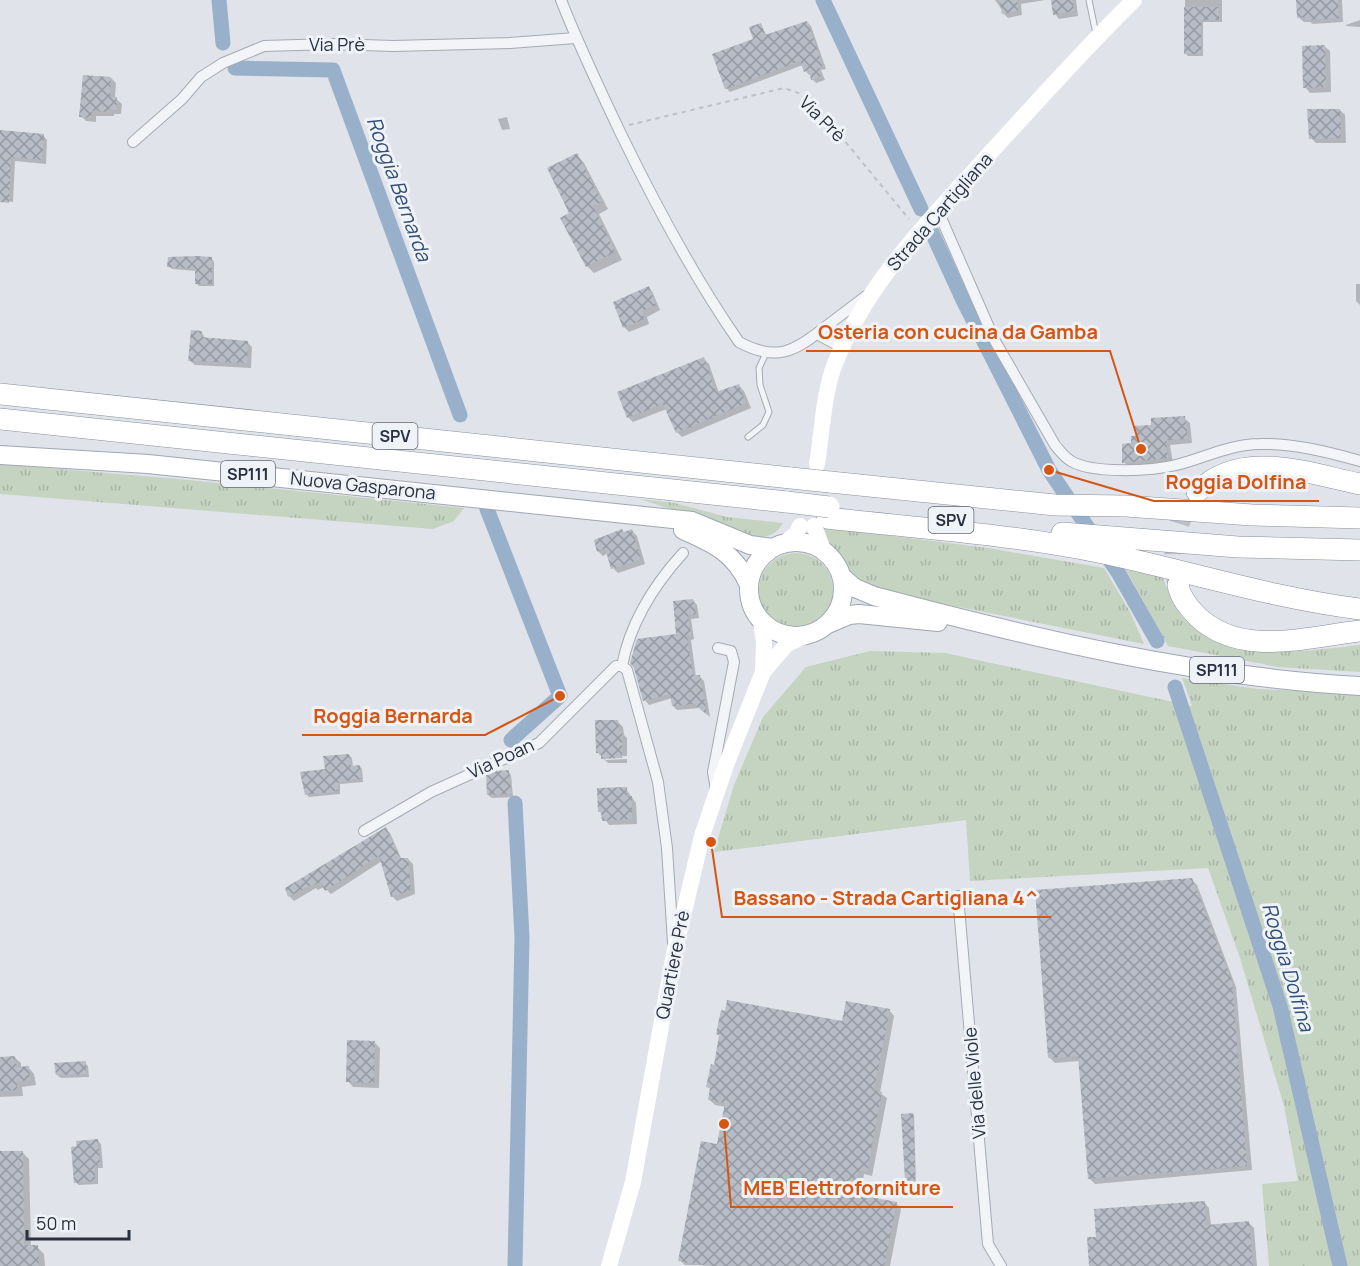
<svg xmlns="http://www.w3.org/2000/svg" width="1360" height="1266" viewBox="0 0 1360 1266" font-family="Manrope,sans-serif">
	<defs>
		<pattern id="grass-tufts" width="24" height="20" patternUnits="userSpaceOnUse" patternTransform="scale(1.5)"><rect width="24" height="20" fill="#c5d3c1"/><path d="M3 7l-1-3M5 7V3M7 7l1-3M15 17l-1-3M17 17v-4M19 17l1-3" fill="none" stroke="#a9b5a7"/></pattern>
		<pattern id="building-cross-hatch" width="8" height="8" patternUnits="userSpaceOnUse" patternTransform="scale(1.5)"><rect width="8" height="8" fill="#b7bcc6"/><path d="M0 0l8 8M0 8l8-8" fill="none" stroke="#9599a2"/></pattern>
	</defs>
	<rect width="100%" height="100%" fill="#e0e3e9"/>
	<path fill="url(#grass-tufts)" d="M0,464L189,480L464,508L454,521L433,529L0,494Z
		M640,499L675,503L727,517L783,523C777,534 770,536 758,538Z
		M822,527L988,548L1104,568L1130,612L1144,644L879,591L848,577L839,558L824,538Z
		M759 590a37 37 0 1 1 74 0a37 37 0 1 1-74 0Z
		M1126,570L1162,576C1168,590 1175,610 1186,621C1230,664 1304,651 1360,645V672L1278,667L1168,646Z
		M870,651L945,653L1192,706L1182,678L1258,689L1360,693V1266H1269L1262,1184L1298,1181L1284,1106L1240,958L1208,868L970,881L966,820L714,852L734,785L763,717L806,667Z"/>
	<path fill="#0003" d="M995,0H1045L1021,4L1022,15L1008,18L1003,13L1002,7H1000Z
		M1052,0H1076L1078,16L1059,19L1055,14Z
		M1185,0H1222V22H1203V56H1188L1185,53Z
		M1297,0H1342L1343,22L1313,24L1310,22H1304L1298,17Z
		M1360,20V27L1346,26V25Z
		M807,22L811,26L826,69L821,70L825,80L816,83L812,79V74L809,75L806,71L803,65L730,92L726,88L755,40L761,25L767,36Z
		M1324,46L1330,51L1331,92L1310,93L1305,87Z
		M111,78L116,83L115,98L122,104L121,114H114V116H96V122L86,121L81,116Z
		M1340,110L1345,115L1346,143H1316L1311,138Z
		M507,117L510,129L502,130L498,119Z
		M0,132L43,135L47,140L46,164L15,161L13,202L6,201L0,180Z
		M577,155L584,163L608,209L599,214L622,260L594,273L587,266L571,214Z
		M212,259L214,262V286H199L196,283L197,271L172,269L169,266Z
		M1356,284H1360V305L1356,301Z
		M648,287L653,293L660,310L647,317L649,324L629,332L624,327Z
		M201,332L206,339L247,342L252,347L251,368L195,365L190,361Z
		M704,359L709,364L719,393L739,386L744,391L751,408L682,437L677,432L667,409L633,422L628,417Z
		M1184,418L1190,423L1192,443L1170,445L1173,463L1129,467L1124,462L1138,437L1153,426Z
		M632,531L637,536L645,564L618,573L613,568L608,553L603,556L598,551Z
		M693,600L697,605L699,618L691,619L694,639L691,640L696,677L699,676L704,681L710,717L700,708L677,710L673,706L672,698L649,705L645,700Z
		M618,722L623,727L624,735L627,738V756L603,757L606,760L627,759V763H608L597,752Z
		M349,755L352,758L353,767L359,766L362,769L363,782L340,784V794L309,797L306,794L326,771Z
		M508,772L511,775L513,797L492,798L488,795Z
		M626,789L636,803L637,824L609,825L600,812Z
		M385,829L390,833L402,860L408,859L413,864L415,894L397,901L392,896L382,861L331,894L324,887L318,890L316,888L294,901L290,897L287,888Z
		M1192,880L1197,885L1236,987L1252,1170L1095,1184L1089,1178L1079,1061L1055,1063L1050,1058Z
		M889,1010L894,1016L880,1093L887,1098L872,1176L864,1174L860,1197L896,1203L901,1209L890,1266L685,1265L680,1260L718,1146L726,1107L715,1105L709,1099L711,1090L708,1087L843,1023Z
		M374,1042L380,1048L379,1088L353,1087L348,1081Z
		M14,1057L21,1063V1068L28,1067L34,1074L36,1085L22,1087L23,1096L0,1097V1058Z
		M85,1063L88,1066L89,1077L61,1078L57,1075Z
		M913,1114L914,1115L916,1183L906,1180Z
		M98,1141L101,1144L103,1168H98V1184L79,1185L75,1182Z
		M22,1152L29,1159L31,1247H37L44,1254L45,1266H0V1153Z
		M1204,1202L1209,1208L1211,1226L1249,1223L1254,1228L1257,1266H1091L1098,1238Z"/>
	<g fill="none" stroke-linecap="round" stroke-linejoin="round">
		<path stroke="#99b0ca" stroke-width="15" d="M219,0L223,43
			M823,0L921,209
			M235,68L333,70L460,415
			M929,226L962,298L1049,470L1119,574L1157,641
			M487,509L560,696L511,740
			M1175,687L1280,1006L1340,1266
			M515,803L522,937L515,1266"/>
	</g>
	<path fill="url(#building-cross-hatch)" d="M999,0H1017L1018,11L1002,14Z
		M1051,0H1073L1074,11L1053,15Z
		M1296,0H1338L1339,18L1306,20V17L1297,18Z
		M1184,7H1219V20H1201V54H1184Z
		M807,21L823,65L819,67L822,76L811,80L809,70L804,72L800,61L725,89L712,54L753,39L749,27L761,23L765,35Z
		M1325,45L1326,87L1303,88L1302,46Z
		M83,75L111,77L110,97H117L116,110L109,109V112L92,111L91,118L79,117Z
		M1307,109H1340L1341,138L1309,139Z
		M0,130L44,134L42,160L11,157L9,203L0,202Z
		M577,153L602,202L593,206L615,252L586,267L560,218L569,213L547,168Z
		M196,256L212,257V284H195V269L167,267L168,257Z
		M649,286L656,305L642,311L645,319L623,328L613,302Z
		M191,330L202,331L201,337L248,341L247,363L188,361Z
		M704,357L716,392L739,384L746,403L676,433L663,404L627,418L617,392Z
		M1185,416L1188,439L1166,440L1168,458L1122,463V444L1131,443V436H1136L1134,426L1151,425V418Z
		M622,529L624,532L632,529L641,559L611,569L605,548L597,552L594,540Z
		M693,599L696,614L688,615L691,635L687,636L693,675H700L707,715L694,704L672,706L670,694L643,701L634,668L630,663L637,639L676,634L673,601Z
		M595,720H618L619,731H622V758L601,759V753H596Z
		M349,754L351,766L360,765L361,779L338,782V791L305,795L300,772L325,769L323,756Z
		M509,770L511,794L487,795L486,775L496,771Z
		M627,787V797L632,796V819L602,821L601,812H598L597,788Z
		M386,827L400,858H408L411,890L391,897L379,856L325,891L320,882L312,886L311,885L288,897L285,888Z
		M1192,878L1232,981L1247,1166L1088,1179L1078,1056L1048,1058L1035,890Z
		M727,1000L842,1021L846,1001L890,1009L874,1090L882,1092L867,1172L859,1170L854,1194L897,1202L884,1266H707L678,1261L701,1141L717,1144L725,1103L708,1100L710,1088L706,1087L711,1064L714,1065L719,1035L716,1034L721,1010L725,1011Z
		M347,1040L375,1041L374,1083L346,1082Z
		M15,1056L16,1067L29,1066L30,1080L17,1081V1090L0,1091V1057Z
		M86,1061V1074L56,1075L54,1063Z
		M913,1113L915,1156V1183L905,1180L901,1114Z
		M98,1139L100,1166L95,1165V1181L74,1183L71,1147L77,1146L76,1141Z
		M0,1151H23L24,1245H38L39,1266H0Z
		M1205,1201L1206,1225L1249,1221L1253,1266H1089L1087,1237H1096L1094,1209Z"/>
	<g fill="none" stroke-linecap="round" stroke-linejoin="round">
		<path stroke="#bbbfc7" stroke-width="21" stroke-dasharray="21 10" stroke-linecap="butt" d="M1178,585C1172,551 1173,523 1194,495"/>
		<defs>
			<path id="lane" d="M1089,0L1096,34
				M748,437L763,425L769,412L760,385L759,368L766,353"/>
			<path id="street" d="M561,0C579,46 600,90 621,134C656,206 693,276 739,342C776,362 794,352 824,328C838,317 852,307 866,296
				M133,142L182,99L201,77L223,63L264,46L332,44L393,46L510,43L575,38
				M938,211L995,341L1055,445C1060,451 1064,457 1071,461C1092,474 1152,471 1176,465C1204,458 1231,444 1260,444C1293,443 1328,452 1360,461
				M817,334L843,348
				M622,666C630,623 654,585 683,553
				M716,790L713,772L734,662L731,651L718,648
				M364,831L431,792L539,743L616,666H622L627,670L658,782L667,848L673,942
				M958,896L988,1244L1001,1266"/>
			<path id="primary" d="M0,455L148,464L692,521L750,545L773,548
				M683,530C713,543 735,553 749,585
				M749 589a47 47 0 1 1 94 0a47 47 0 1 1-94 0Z
				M841,576L855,588L874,596C1033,638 1195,677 1360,686
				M828,624L849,615L859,614L938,622"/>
			<path id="highway" d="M0,394L791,478
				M0,419L787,502
				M830,482L1055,505L1126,506L1252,515L1360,518
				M1197,492C1241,448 1306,473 1360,484
				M827,518C917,528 1009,534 1098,552C1185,570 1271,598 1360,609
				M1062,533L1238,547L1360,550
				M1178,585C1180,597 1188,607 1197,616C1240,658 1307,637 1360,631"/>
		</defs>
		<use href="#lane" stroke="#a5aab3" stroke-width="7"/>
		<use href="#street" stroke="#a5aab3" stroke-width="12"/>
		<use href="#primary" stroke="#9fa7b5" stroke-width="20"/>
		<use href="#highway" stroke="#8790a0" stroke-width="22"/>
		<path stroke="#bec1c8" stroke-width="2" stroke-dasharray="4.5 4.5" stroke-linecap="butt" d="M629,125L784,88L801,94L813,106L839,134L909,219"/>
		<use href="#lane" stroke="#f3f4f7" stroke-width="5"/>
		<use href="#street" stroke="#f3f4f7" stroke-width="10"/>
		<path stroke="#fff" stroke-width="16" d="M817,464C822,433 823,399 833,369C864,284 931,219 990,153C1038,101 1084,49 1134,0
			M814,526L824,552
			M782,545L796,534L800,526
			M761,621L764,642L763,672
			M609,1266L633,1182L674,954L702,836L726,765L763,672L787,644L810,634"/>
		<use href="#primary" stroke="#fff" stroke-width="18"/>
		<use href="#highway" stroke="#fff" stroke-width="21"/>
		<defs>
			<path id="highway-bridge" d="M791,478L830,482
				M787,502L829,507"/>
		</defs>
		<use href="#highway-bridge" stroke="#8790a0" stroke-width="22" stroke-linecap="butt"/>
		<use href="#highway-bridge" stroke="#fff" stroke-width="21"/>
	</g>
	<g text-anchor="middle" stroke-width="6" stroke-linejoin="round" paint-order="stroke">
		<g fill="#eff2f7" stroke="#646a78" stroke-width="1.5">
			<rect x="372.5" y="423" width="45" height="26" rx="4.5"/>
			<rect x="221" y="461" width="54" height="26" rx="4.5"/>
			<rect x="928.5" y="507" width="45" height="26" rx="4.5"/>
			<rect x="1190" y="657" width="54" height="26" rx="4.5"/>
		</g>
		<g font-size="16" font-weight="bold" fill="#283041">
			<text x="395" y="442">SPV</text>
			<text x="248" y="480">SP111</text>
			<text x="951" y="526">SPV</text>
			<text x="1217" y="676">SP111</text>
		</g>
		<g font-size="18" fill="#283041" stroke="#eff2f7">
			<text x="337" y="51">Via Prè</text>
			<text transform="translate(822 119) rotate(45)" y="6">Via Prè</text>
			<text transform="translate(940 212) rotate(-49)" y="6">Strada Cartigliana</text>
			<text transform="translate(363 486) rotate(6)" y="6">Nuova Gasparona</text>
			<text transform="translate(501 759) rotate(-25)" y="6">Via Poan</text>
			<text transform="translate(673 965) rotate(-79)" y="6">Quartiere Prè</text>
			<text transform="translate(975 1083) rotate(-95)" y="6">Via delle Viole</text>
		</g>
		<g font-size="20" font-style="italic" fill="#314e76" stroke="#eff2f7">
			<text transform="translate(399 189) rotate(70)" y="7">Roggia Bernarda</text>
			<text transform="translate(1288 967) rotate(73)" y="7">Roggia Dolfina</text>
		</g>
	</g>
	<path fill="none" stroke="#d55511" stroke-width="2" d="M1141 449L1110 351H806M1049 470L1154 501H1319M560 696L485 735H302M711 842L722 917H1051M724 1124L731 1207H953"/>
	<g fill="#d55511" stroke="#eff2f7" stroke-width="2">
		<circle cx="1141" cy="449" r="6"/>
		<circle cx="1049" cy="470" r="6"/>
		<circle cx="560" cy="696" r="6"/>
		<circle cx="711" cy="842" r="6"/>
		<circle cx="724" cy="1124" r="6"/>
	</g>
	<g font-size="20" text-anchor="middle" font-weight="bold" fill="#d55511" stroke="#eff2f7" stroke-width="6" stroke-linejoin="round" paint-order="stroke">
		<text x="958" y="339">Osteria con cucina da Gamba</text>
		<text x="1236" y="489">Roggia Dolfina</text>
		<text x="393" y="723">Roggia Bernarda</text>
		<text x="886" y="905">Bassano - Strada Cartigliana 4^</text>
		<text x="842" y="1195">MEB Elettroforniture</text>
	</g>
	<path d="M27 1230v9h102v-9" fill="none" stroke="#283041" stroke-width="3"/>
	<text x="36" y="1230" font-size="18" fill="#283041" stroke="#eff2f7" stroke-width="4.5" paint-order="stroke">50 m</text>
</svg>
